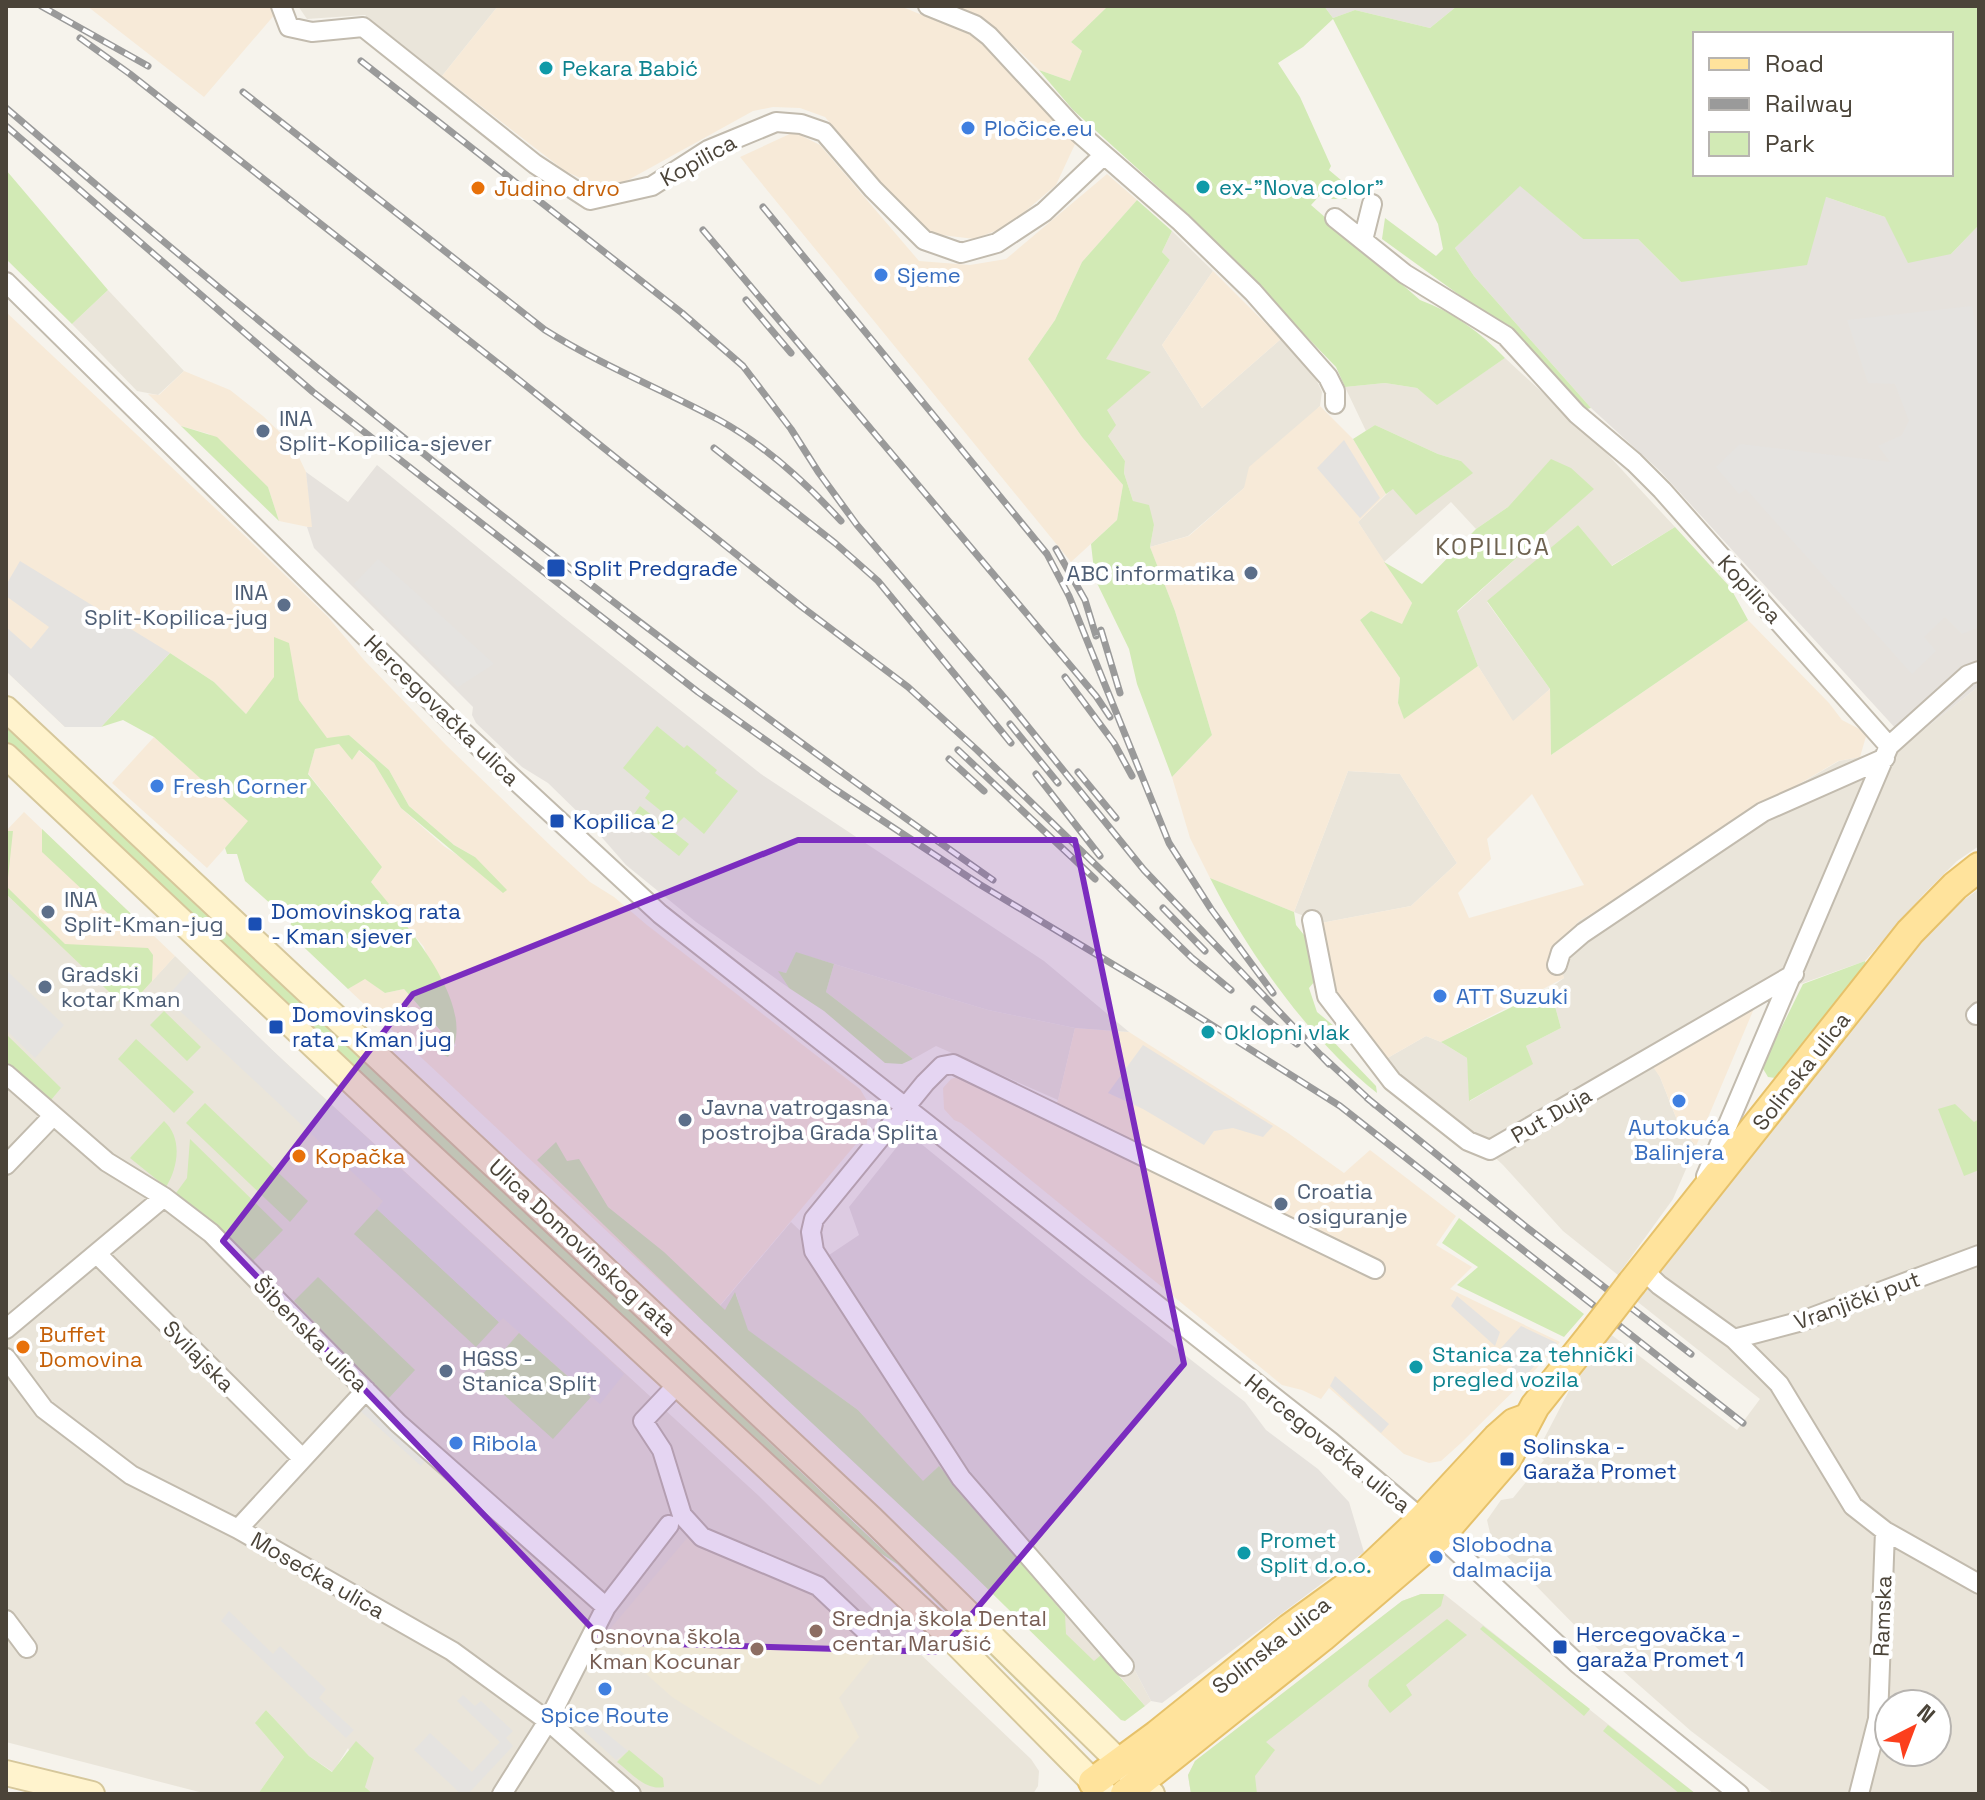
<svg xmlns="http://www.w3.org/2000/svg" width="1985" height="1800" viewBox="0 0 1985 1800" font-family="'Space Grotesk',sans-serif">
	<rect width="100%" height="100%" fill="#f6f3ec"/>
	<path fill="#eae5da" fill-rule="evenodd" d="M298,6H498L442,76L365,15L307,19Z
		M1172,231L1213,271L1162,345L1202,408L1281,339L1316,379L1322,392L1320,406L1244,488L1188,536L1150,547L1154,525L1133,501L1124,473L1125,461L1108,436L1105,360L1170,260L1162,252Z
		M108,290L184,371L158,395L137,391L72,324Z
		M1505,358L1598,444L1675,527L1611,566L1578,525L1487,602L1550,689L1513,722L1478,666L1457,612L1593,489L1551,460L1508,507L1476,529L1451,502L1384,562L1358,522L1392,489L1461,461L1438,454L1375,425L1366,431L1345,387L1385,383L1417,388L1437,404Z
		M1979,686V846L1957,861L1923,895L1865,961L1758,999L1652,1064L1660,1077L1679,1125L1696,1146L1673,1199L1618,1275L1563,1231L1503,1165L1456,1121L1406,1082L1384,1060L1426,1036L1441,1042L1467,1058L1470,1101L1532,1064L1526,1046L1561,1028L1550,988L1564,978L1552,952L1579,921L1642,884L1747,815L1839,761L1860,757L1908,742Z
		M1348,771L1400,774L1457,863L1411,906L1321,923L1294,912Z
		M1979,889V1794H1774L1691,1731L1597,1648L1498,1547L1490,1533L1487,1520L1501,1500L1513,1498L1544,1460L1536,1454L1572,1385L1609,1333L1737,1430L1760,1399L1634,1299L1937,919ZM1889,1704H1937V1752H1889Z
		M6,894L127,1008L175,956L271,1049L759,1496L877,1613L1031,1759L1039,1771L1038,1786L1033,1794H677L675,1792L663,1794H373L365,1787L348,1748L333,1772L309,1756L266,1710L256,1724L284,1757L258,1794H207L6,1742Z
		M834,964L988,1010L1075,1028L1058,1100L936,1046L913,1059L826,992Z
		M791,1222L815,1245L1132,1665L1151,1701L1145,1706L1102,1655L1094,1662L1065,1634V1615L938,1467L923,1482L858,1410L747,1330L736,1294L725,1311L720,1306Z
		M1421,1594H1444L1696,1794H1191L1188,1775L1195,1761L1402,1601Z"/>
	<path fill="#f7ead8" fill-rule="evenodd" d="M87,6H282L204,97Z
		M498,6H900L979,38L1076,142L1056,185L1008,226L975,239L932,234L884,186L825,117L800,108L773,107L753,111L621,184H593L565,171L442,76Z
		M956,6H1108L1071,42L1082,51L1070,81L1039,70L994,27L971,12Z
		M794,132L820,145L919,261L970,265L1006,259L1107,174L1137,200L1082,262L1055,320L1028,359L1082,437L1123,485L1117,520L1071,562L740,157Z
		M1213,271L1281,339L1202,408L1162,345Z
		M6,312L246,537L328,617L364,660L446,745L552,847L590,882L614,897L647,925L860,1089L869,1104L866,1132L705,1323L348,989L365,978L385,993L404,989L446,1038L438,1052L456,1046L424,947L371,882L382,867L308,773L315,749L339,744L358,750L374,763L401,808L445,847L468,862L475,857L454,845L409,806L389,770L349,735L327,739L299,700L291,658L246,714L214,682L170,653L101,727H65L6,671Z
		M184,371L230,390L263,416L293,445L306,472L313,528L279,521L268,487L209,434L181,426L148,394L159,395Z
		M1320,406L1353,439L1386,494L1358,522L1412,603L1402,625L1371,611L1360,620L1400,678L1398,703L1404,718L1478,666L1513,721L1550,689L1551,755L1748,620L1829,703L1842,720L1867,733L1860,757L1838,761L1747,815L1642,884L1579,921L1552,952L1561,967L1564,978L1441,1042L1426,1036L1384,1060L1335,991L1321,923L1411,906L1457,863L1400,774L1348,771L1294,912L1210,878L1190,838L1172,777L1212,735L1175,611L1150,547L1189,536L1244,488L1249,467ZM1532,794L1584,885L1469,918L1458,893L1491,859L1487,839Z
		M154,737L249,821L207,868L112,783Z
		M24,812L175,956L127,1009L6,894V831Z
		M1758,999L1696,1146L1679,1125L1660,1077L1651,1064Z
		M1075,1028L1129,1032L1288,1133L1344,1173L1370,1150L1456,1216L1436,1245L1472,1267L1450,1289L1560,1342L1536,1369L1461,1443L1441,1461L1429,1463L1404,1454L1329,1388L1321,1399L1302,1390L1282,1385L961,1123L954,1120L944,1109L943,1088L951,1079L960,1076L1050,1119L1058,1100Z"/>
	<path fill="#e6e2dd" d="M1324,6H1457L1430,28L1355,10L1333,18Z
		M1520,185L1583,239H1638L1681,282L1826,197L1885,217L1951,254L1979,225V686L1908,742L1660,471L1591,408L1474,276L1455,248Z
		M377,465L563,617L761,774L1044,961L1129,1032L1075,1028L988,1010L797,953L786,973L779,972L789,988L696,922L626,865L591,825L548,783L522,767L476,723L472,715L473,707L314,548L307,527H312L306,472L348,502Z
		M914,1138L1081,1274L1245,1402L1266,1430L1318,1469L1349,1502L1364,1552L1162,1703L1151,1701L1132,1665L966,1476L823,1259L859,1235L849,1207L900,1143Z"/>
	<path fill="#efe8d6" d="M688,1537L698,1544L824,1597L872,1646L873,1656L839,1698L859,1737L820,1785L739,1739L672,1697L604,1636Z"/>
	<path fill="#d2eab5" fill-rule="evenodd" d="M1108,6H1324L1333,18L1355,10L1430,28L1457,6H1979V225L1951,254L1908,263L1885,217L1826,197L1807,265L1681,282L1638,239H1583L1520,186L1455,248L1474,276L1591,408L1587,409L1507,324L1498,323L1382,239L1385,218L1436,256L1443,249L1438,224L1333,19L1303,47L1278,63L1300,97L1331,166L1329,170L1354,191L1347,199H1332L1324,191L1311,205L1420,300C1453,312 1481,333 1505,358L1437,405L1417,388L1385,383L1345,387L1336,367L1192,218L1073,110L1039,70L1070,81L1082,51L1071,42ZM1695,34H1951V174H1695Z
		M6,170L108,290L72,324L6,259Z
		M1137,200L1172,231L1162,252L1170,260L1106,359L1151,372L1107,410L1116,425L1108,436L1125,461L1124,473L1133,501L1149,505L1154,525L1150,547L1175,611L1212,735L1172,777L1137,684L1129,649L1095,579L1091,544L1117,520L1123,485L1082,437L1028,359L1055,320L1082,262Z
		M1375,425L1438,454L1461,461L1473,473L1416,515L1393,489L1386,494L1353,439Z
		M181,426L217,437L268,487L279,521Z
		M1551,459L1571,468L1594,489L1457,611L1478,666L1404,719L1398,703L1400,678L1360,620L1371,611L1402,624L1412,603L1384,562L1422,584L1476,529L1508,507Z
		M1578,525L1612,566L1675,527L1730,587L1748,620L1551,755L1550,689L1487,601Z
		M274,637L289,643L299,700L327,738L349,735L389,770L409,806L454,845L475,857L507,890L503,893L401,808L374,763L359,750L352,760L339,744L315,749L308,774L382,867L371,882C401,919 483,1008 448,1057L438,1052L446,1037L404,989L385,993L365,979L348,989L290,934L291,922L245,881L237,854H227L225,848L248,821L154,737L123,720L101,727L170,653L214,682L246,714L274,677Z
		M657,726L684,748L687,745L717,770L715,773L738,791L704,834L684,817L677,824L645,798L650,791L623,768Z
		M6,727L556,1240L1071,1728L1068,1731L897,1564L868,1545L6,741Z
		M640,806L689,844L679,856L631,818Z
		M42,829L147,929L118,923L42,852Z
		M6,831H13L7,887L65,944L148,948L153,955L152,981L127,1009L6,894Z
		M1210,878L1294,912L1296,925L1308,940L1315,981L1309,988L1317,1012L1334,1026L1328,1036L1376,1086L1377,1093C1311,1041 1248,953 1210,878Z
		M796,952L834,964L826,992L913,1059L902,1064L885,1063L824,1011L789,988L778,971L786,973Z
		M1865,961L1866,964L1780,1074L1775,1078L1768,1077L1762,1067L1803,984Z
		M1550,988L1561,1028L1526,1046L1533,1064L1469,1101L1467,1058L1441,1042Z
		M164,1011L201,1047L187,1061L150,1025Z
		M6,1034L61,1088L51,1100L6,1062Z
		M136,1039L194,1092L174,1113L118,1059Z
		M205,1103L308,1201L290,1222L186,1123Z
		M1955,1104L1974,1122L1979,1119V1170L1964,1176L1938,1109Z
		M164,1121C183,1138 178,1168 166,1187L130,1158Z
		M190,1139L283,1230L251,1263L176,1193L187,1178Z
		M556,1142L567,1161L579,1159L608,1207L664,1252L725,1310L735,1292L748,1330L858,1410L923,1481L939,1466L1065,1615L1066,1634L1094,1661L1101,1655L1145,1706L1125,1721L1121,1720L953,1555L705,1323L537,1160Z
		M377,1209L499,1322L476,1347L354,1234Z
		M1459,1218L1584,1314L1564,1337L1457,1285L1478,1267L1442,1243Z
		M318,1277L415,1370L388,1399L294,1301Z
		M519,1333L591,1397L553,1439L482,1375Z
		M1421,1594H1444L1441,1606L1266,1742L1275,1750L1255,1776L1257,1794H1191L1188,1775L1195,1761L1402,1601Z
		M1447,1619L1467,1635L1406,1685L1412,1695L1390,1713L1368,1686L1369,1680Z
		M1483,1626L1590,1709L1584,1716L1480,1629Z
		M266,1710L309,1756L332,1772L356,1741L374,1758L365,1787L373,1794H258L284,1757L255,1723Z
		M1608,1725L1696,1794H1680L1603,1731Z
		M629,1750L663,1778L664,1787C646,1791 631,1773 617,1762Z"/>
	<path fill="#e5e3e0" d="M1972,306L1979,346V627L1962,634L1945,617L1924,637L1936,651L1912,674L1746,489L1739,494L1716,467L1740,444L1890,462L1878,446L1902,435L1909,421L1895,384L1868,383L1847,320Z
		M1344,440L1380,498L1360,518L1317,468Z
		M378,559L416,593L494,664L458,687L354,584Z
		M20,561L170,653L101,727H65L6,671V627L31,649L49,627L6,596V585Z
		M6,970L64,1025L35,1058L6,1030Z
		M190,971L290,1067L624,1374L600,1404L503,1318L499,1322L377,1209L383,1201L166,998Z
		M1143,1045L1273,1126L1263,1137L1233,1128L1214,1131L1204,1145L1143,1109L1108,1093Z
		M1457,1296L1500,1332L1495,1346L1451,1306Z
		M1521,1326L1557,1343L1523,1378L1514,1371L1501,1348Z
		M1335,1376L1389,1424L1381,1433L1330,1386Z
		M368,1392L432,1453L421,1466L355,1406Z
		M229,1611L273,1654L280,1646L326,1689L319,1698L354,1730L346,1738L221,1621Z
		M463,1695L475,1706L481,1701L513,1731L506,1738L513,1746L468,1794H461L414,1750L430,1733L472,1772L500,1742L457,1701Z
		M583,1714L628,1751L616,1760L584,1731Z"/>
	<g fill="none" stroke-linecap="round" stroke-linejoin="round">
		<defs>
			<path id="street" d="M281,6L289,27L312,32L363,27L535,164L590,200L652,186L708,150L776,122L801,124L824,132L873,189L924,240L961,253L997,243L1044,212L1104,155
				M928,6L975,25L989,36L1079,133L1181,222L1253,292L1328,377L1335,391V404
				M1335,218L1405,274L1506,336L1577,414L1634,462L1662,490L1889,746
				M1363,240L1372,204
				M6,282L448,718L660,914L1331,1442L1422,1519L1578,1664L1739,1794
				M1312,920L1327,996L1392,1081L1468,1141L1490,1150L1794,974
				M1557,965L1561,952L1583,933L1763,812L1885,758
				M1976,1015L1979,1012
				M6,1074L107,1162L164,1197L211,1233L398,1423L606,1607
				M6,1165L53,1116
				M1706,1176L1889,746L1968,675L1979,671
				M97,1254L302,1458
				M1643,1270L1659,1285L1734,1339L1779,1384L1853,1506L1885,1531L1979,1584
				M6,1329L164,1197
				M1734,1339L1802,1321L1979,1255
				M6,1358L44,1409L131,1475L238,1529L452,1651L548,1721L631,1794
				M678,1384L643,1421L662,1450L682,1515L702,1537L818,1586L869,1634
				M238,1529L366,1390
				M6,1620L27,1648
				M1124,1666L961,1478L814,1251L811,1232L814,1219L925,1083L942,1066L953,1064L1375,1269
				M502,1794L548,1721L606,1607L669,1525
				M1859,1794L1878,1719L1885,1531"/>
			<path id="secondary" d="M6,709L872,1519L1152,1794
				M6,756L413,1139L944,1631L1105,1794
				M6,1773L92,1794"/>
			<path id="primary" d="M1632,1283L1910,932L1955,886L1979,867
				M1093,1782L1157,1735L1290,1628L1363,1575L1422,1519L1497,1438L1514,1423L1525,1419
				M1125,1794L1322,1637L1441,1535L1507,1459L1535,1406L1591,1336"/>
		</defs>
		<use href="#street" stroke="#c2bbae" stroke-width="22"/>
		<use href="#secondary" stroke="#d6c79b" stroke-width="28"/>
		<use href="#primary" stroke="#e6c16a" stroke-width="32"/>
		<use href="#street" stroke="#fff" stroke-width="18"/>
		<use href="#secondary" stroke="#fff3cd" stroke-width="24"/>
		<use href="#primary" stroke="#ffe39c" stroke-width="28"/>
		<defs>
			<path id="rail" d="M41,6L148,66
				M80,38L130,74L509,372L802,607L908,687L977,750L1192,958L1231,990
				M361,61L682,313L743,366L791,429L819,473L857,525L1008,702L1144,870L1329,1064
				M243,92L545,330C601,365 661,389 719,420C765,445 806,483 841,521
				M6,108C323,380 651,641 993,880
				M6,126L313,392L698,692L833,788L979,884L1169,998L1340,1106L1743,1423
				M763,207L1047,554L1069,596L1169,843L1211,909L1273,993
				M703,230L1096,696L1110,717
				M746,300L791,353
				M714,448L835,543L878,581L1011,743
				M1056,549L1085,600L1096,636
				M1101,630L1120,693
				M1065,677L1114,743L1132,776
				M1010,724L1058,783
				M958,750L1095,879
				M949,759L984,791
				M1078,772L1116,818
				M1036,774L1100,856
				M1163,908L1205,951
				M1254,1009L1297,1044
				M1322,1056L1375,1105
				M1367,1098L1525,1226L1691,1354"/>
		</defs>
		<use href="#rail" stroke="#9a9a9a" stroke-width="7"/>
		<use href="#rail" stroke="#fff" stroke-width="4" stroke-dasharray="12" stroke-linecap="butt"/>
		<defs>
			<path id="primary-bridge" d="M1591,1336L1632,1283"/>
		</defs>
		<use href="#primary-bridge" stroke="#e6c16a" stroke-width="32" stroke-linecap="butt"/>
		<use href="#primary-bridge" stroke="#ffe39c" stroke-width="28"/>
	</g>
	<path fill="#7b2cbf" fill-opacity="0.2" stroke="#7b2cbf" stroke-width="6" stroke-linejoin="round" d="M798,840H1075L1184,1364L940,1652L605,1642L223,1241L413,994Z"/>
	<g fill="#0f9aa8" stroke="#fff" stroke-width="3">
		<circle cx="546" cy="68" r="8"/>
		<circle cx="1203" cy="187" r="8"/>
		<circle cx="1208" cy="1032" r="8"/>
		<circle cx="1416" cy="1367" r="8"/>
		<circle cx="1244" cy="1553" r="8"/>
	</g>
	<g fill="#3f7fe0" stroke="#fff" stroke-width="3">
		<circle cx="968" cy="128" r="8"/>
		<circle cx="881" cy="275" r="8"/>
		<circle cx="157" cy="786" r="8"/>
		<circle cx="1440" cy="996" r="8"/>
		<circle cx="1679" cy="1101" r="8"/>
		<circle cx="456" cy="1443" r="8"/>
		<circle cx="1436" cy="1557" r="8"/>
		<circle cx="605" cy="1689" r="8"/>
	</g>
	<g fill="#e8710a" stroke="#fff" stroke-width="3">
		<circle cx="478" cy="188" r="8"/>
		<circle cx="299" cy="1156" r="8"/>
		<circle cx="23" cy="1347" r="8"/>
	</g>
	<g fill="#5c6f8a" stroke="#fff" stroke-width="3">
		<circle cx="263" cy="431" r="8"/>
		<circle cx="1251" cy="573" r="8"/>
		<circle cx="284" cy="605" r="8"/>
		<circle cx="48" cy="912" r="8"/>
		<circle cx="45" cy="987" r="8"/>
		<circle cx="685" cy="1120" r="8"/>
		<circle cx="1281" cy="1204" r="8"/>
		<circle cx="446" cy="1371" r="8"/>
	</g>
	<g fill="#1a4fb4" stroke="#fff" stroke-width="3">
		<rect x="546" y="558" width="20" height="20" rx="4"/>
		<rect x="549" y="813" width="16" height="16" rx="4"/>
		<rect x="247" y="916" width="16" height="16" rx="4"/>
		<rect x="268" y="1019" width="16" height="16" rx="4"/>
		<rect x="1499" y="1451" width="16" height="16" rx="4"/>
		<rect x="1552" y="1639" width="16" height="16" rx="4"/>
	</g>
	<g fill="#8d6e63" stroke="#fff" stroke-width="3">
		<circle cx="816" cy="1631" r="8"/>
		<circle cx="757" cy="1649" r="8"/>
	</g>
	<g text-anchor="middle" stroke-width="8" stroke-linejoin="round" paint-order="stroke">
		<g font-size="22" fill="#0d838f" stroke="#fff" text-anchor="start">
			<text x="562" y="76">Pekara Babić</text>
			<text x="1219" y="195">ex-"Nova color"</text>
			<text x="1224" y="1040">Oklopni vlak</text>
			<text x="1432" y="1362">Stanica za tehnički<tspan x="1432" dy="25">pregled vozila</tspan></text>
			<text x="1260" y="1548">Promet<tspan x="1260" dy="25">Split d.o.o.</tspan></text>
		</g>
		<g font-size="22" fill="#366cbe" stroke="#fff" text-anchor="start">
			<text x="984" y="136">Pločice.eu</text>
			<text x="897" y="283">Sjeme</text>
			<text x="173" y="794">Fresh Corner</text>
			<text x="1456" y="1004">ATT Suzuki</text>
			<text x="1679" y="1135" text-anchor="middle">Autokuća<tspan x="1679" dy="25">Balinjera</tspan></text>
			<text x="472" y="1451">Ribola</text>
			<text x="1452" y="1552">Slobodna<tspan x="1452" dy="25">dalmacija</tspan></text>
			<text x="605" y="1723" text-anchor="middle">Spice Route</text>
		</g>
		<g font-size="22" fill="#4b4439" stroke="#fff">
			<text transform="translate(698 160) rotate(-29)" y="8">Kopilica</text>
			<text transform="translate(1750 589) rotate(48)" y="8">Kopilica</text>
			<text transform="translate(442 710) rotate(44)" y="8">Hercegovačka ulica</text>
			<text transform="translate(1801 1071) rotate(-52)" y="8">Solinska ulica</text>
			<text transform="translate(1551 1115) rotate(-30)" y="8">Put Duja</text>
			<text transform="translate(583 1247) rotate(43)" y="8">Ulica Domovinskog rata</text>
			<text transform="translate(1857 1300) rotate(-20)" y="8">Vranjički put</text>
			<text transform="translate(311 1334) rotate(45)" y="8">Šibenska ulica</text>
			<text transform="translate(199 1356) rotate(45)" y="8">Svilajska</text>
			<text transform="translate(1328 1443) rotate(39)" y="8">Hercegovačka ulica</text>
			<text transform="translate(318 1575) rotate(30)" y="8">Mosećka ulica</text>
			<text transform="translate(1882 1616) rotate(-88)" y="8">Ramska</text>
			<text transform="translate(1271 1645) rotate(-38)" y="8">Solinska ulica</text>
		</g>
		<g font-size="22" fill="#c56008" stroke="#fff" text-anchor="start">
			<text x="494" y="196">Judino drvo</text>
			<text x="315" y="1164">Kopačka</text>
			<text x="39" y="1342">Buffet<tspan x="39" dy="25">Domovina</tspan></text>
		</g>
		<g font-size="22" fill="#4e5e75" stroke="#fff" text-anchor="start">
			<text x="279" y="426">INA<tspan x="279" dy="25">Split-Kopilica-sjever</tspan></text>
			<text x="1235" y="581" text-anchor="end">ABC informatika</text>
			<text x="268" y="600" text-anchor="end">INA<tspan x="268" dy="25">Split-Kopilica-jug</tspan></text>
			<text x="64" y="907">INA<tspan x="64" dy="25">Split-Kman-jug</tspan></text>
			<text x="61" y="982">Gradski<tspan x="61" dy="25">kotar Kman</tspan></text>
			<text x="701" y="1115">Javna vatrogasna<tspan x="701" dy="25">postrojba Grada Splita</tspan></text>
			<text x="1297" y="1199">Croatia<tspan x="1297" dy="25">osiguranje</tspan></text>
			<text x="462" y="1366">HGSS -<tspan x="462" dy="25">Stanica Split</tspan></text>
		</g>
		<g font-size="22" fill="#164399" stroke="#fff" text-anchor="start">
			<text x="574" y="576">Split Predgrađe</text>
			<text x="573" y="829">Kopilica 2</text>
			<text x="271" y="919">Domovinskog rata<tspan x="271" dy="25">- Kman sjever</tspan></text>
			<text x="292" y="1022">Domovinskog<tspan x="292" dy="25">rata - Kman jug</tspan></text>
			<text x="1523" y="1454">Solinska -<tspan x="1523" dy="25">Garaža Promet</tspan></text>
			<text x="1576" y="1642">Hercegovačka -<tspan x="1576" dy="25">garaža Promet 1</tspan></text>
		</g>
		<g font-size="22" fill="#785e54" stroke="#fff" text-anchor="start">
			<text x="832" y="1626">Srednja škola Dental<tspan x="832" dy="25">centar Marušić</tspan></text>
			<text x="741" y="1644" text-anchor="end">Osnovna škola<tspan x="741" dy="25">Kman Kocunar</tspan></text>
		</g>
		<g font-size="24" letter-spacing="2" fill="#6e6250" stroke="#fff">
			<text x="1493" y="555">KOPILICA</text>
		</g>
	</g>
	<rect width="1985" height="1800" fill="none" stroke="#4b4439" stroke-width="16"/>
	<rect x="1693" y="32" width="260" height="144" fill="#ffffff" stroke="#b7b4b0" stroke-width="2"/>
	<rect x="1709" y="58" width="40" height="12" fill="#ffe39c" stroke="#b7b4b0" stroke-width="2"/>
	<text x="1765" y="72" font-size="24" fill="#4b4439">Road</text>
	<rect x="1709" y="98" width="40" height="12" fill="#9a9a9a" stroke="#b7b4b0" stroke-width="2"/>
	<text x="1765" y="112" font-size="24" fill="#4b4439">Railway</text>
	<rect x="1709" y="132" width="40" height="24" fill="#d2eab5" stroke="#b7b4b0" stroke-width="2"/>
	<text x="1765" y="152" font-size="24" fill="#4b4439">Park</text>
	<g transform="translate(1913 1728) rotate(42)"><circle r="38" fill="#ffffff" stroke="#b7b4b0" stroke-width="2"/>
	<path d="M0-6L14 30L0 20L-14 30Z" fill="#fc3f1d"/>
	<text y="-12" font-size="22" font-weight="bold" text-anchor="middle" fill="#4b4439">N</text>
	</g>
</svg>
